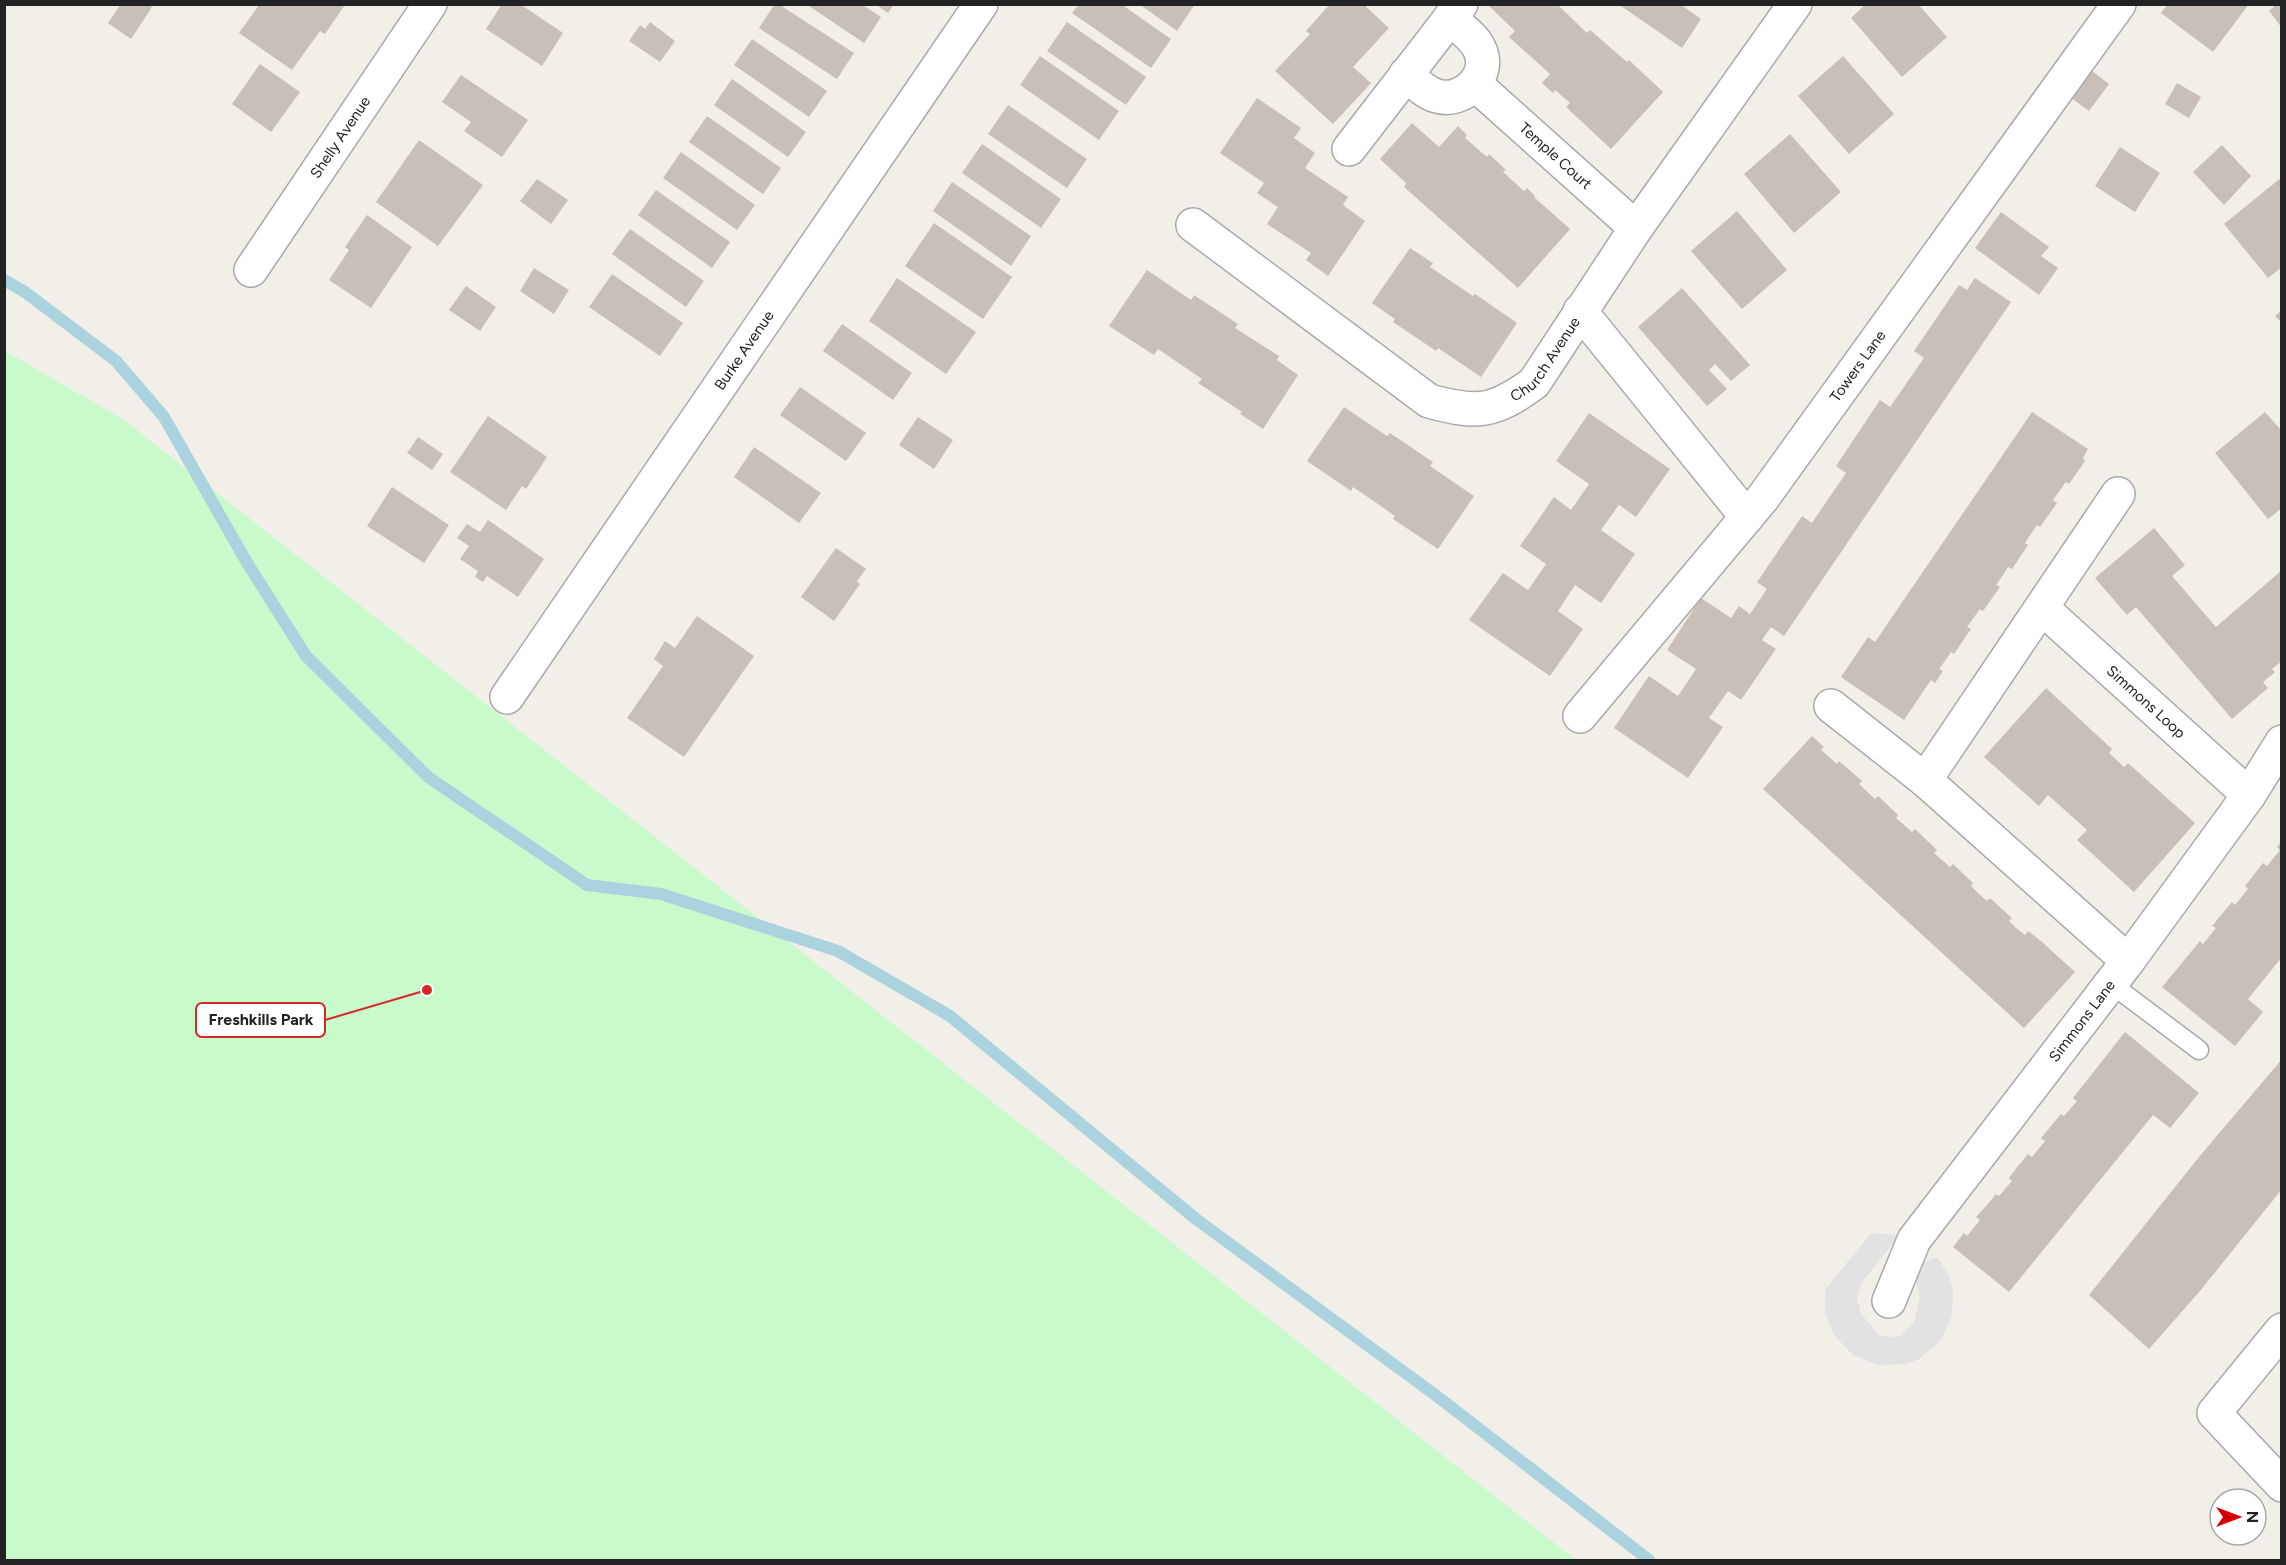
<svg xmlns="http://www.w3.org/2000/svg" width="2286" height="1565" viewBox="0 0 2286 1565" font-family="Figtree,sans-serif">
	<rect width="100%" height="100%" fill="#f2efe9"/>
	<path fill="#c8facc" d="M5,351L124,420L1576,1560H5Z"/>
	<path fill="#e2e2e2" d="M1871,1233L1900,1235L1861,1283L1857,1298L1861,1314L1879,1335L1889,1337L1900,1336L1914,1322L1920,1297L1912,1267L1937,1257L1949,1276L1953,1289L1952,1316L1940,1341L1919,1359L1906,1364L1878,1365L1853,1355L1834,1335L1825,1313V1290Z"/>
	<g fill="none" stroke-linecap="round" stroke-linejoin="round">
		<path stroke="#aad3df" stroke-width="12" d="M4,280L25,292L116,361L164,417L246,561L306,656L428,777L587,885L661,894L838,951L950,1016L1196,1219L1438,1397L1649,1560"/>
	</g>
	<path fill="#c7bfb8" d="M121,4H148L152,7L131,39L108,23Z
		M502,4H520L563,33L542,66L486,29Z
		M806,4H861L881,17L864,43Z
		M875,4H894L888,13Z
		M1079,4H1121L1171,39L1151,68L1072,13Z
		M1139,4H1195L1177,31Z
		M1330,4H1363L1389,28L1353,67L1371,83L1333,124L1275,71L1310,34L1306,31Z
		M1487,4H1557L1587,33L1590,30L1627,62L1629,60L1663,92L1611,149L1566,107L1570,103L1555,90L1553,93L1542,83L1550,74L1509,37L1515,31Z
		M1618,4H1680L1701,19L1682,48Z
		M1866,4H1918L1947,37L1902,77L1851,18Z
		M2168,4H2249L2213,52L2161,13Z
		M2277,4H2282V28L2269,11Z
		M259,5H345L325,34L320,31L292,70L239,33Z
		M774,5H780L854,53L837,79L759,28Z
		M650,22L675,41L660,62L629,41L640,25L645,29Z
		M1067,22L1146,77L1126,105L1047,51Z
		M752,39L827,91L809,117L734,65Z
		M1040,56L1119,111L1099,140L1020,85Z
		M1843,56L1894,114L1849,154L1798,96Z
		M260,64L300,92L271,132L232,104Z
		M2087,67L2109,84L2089,111L2067,95Z
		M461,75L528,120L502,157L464,131L471,122L442,102Z
		M732,79L806,132L788,157L714,105Z
		M2177,83L2201,97L2189,118L2165,104Z
		M1257,98L1301,128L1294,138L1315,153L1305,168L1348,197L1343,205L1365,221L1328,276L1306,260L1311,253L1267,224L1278,207L1257,193L1264,183L1220,153Z
		M1008,105L1087,159L1067,188L988,134Z
		M707,116L781,168L763,194L689,142Z
		M1412,123L1439,147L1458,126L1467,135L1465,138L1487,157L1489,154L1506,170L1503,172L1524,191L1527,188L1535,196L1534,197L1570,229L1518,288L1404,187L1406,183L1380,159Z
		M1790,134L1841,192L1794,233L1744,174Z
		M419,140L483,185L438,246L376,202Z
		M982,144L1061,199L1041,228L962,173Z
		M2222,145L2251,176L2224,205L2193,172Z
		M2120,147L2160,173L2135,212L2095,186Z
		M681,152L755,205L737,230L663,178Z
		M2282,177V267L2268,278L2224,224Z
		M537,179L568,200L551,224L520,201Z
		M952,182L1031,236L1011,266L933,211Z
		M656,190L730,242L712,268L638,215Z
		M1737,211L1787,270L1742,309L1691,251Z
		M2001,212L2049,247L2041,256L2058,268L2039,295L1975,248Z
		M367,215L412,247L371,308L329,280L349,250L345,247Z
		M934,223L1012,277L983,319L905,266Z
		M630,229L704,281L686,307L612,254Z
		M1410,248L1433,263L1430,267L1473,296L1475,294L1517,323L1481,377L1438,348L1436,351L1393,322L1395,319L1372,303Z
		M534,268L569,290L554,314L520,291Z
		M1147,270L1191,300L1194,295L1238,324L1235,328L1279,356L1277,360L1298,375L1263,429L1240,414L1242,412L1198,383L1202,379L1158,349L1154,355L1109,326Z
		M612,274L683,323L660,356L589,307Z
		M897,278L976,332L946,374L869,321Z
		M1975,278L2011,302L1784,636L1771,627L1762,640L1776,649L1741,700L1728,691L1709,718L1723,727L1688,778L1614,728L1649,676L1678,696L1696,669L1667,650L1701,598L1731,618L1739,606L1750,614L1767,589L1757,582L1802,516L1812,523L1846,473L1836,466L1880,400L1890,407L1924,358L1914,351L1959,285L1967,290Z
		M466,286L496,307L480,331L449,310Z
		M1682,288L1750,365L1731,381L1715,364L1709,370L1727,389L1707,406L1638,327Z
		M2282,310V323L2275,316Z
		M842,324L912,373L893,400L823,351Z
		M800,387L866,433L846,461L780,415Z
		M1344,407L1387,436L1390,433L1433,462L1430,466L1474,496L1438,549L1393,519L1395,516L1375,502L1353,487L1351,491L1307,461Z
		M2032,412L2088,449L2083,458L2085,461L2069,484L2066,482L2053,500L2057,503L2040,527L2037,525L2025,543L2028,545L2012,569L2008,567L2003,575L1996,585L2000,587L1983,611L1980,609L1967,627L1971,629L1954,654L1951,652L1945,661L1939,669L1943,671L1935,683L1931,680L1904,720L1841,677L1868,637L1875,642Z
		M2265,412L2282,431V508L2268,519L2215,453Z
		M1589,413L1670,469L1636,517L1619,505L1601,530L1635,554L1601,603L1575,585L1558,611L1583,629L1550,676L1469,620L1503,573L1528,590L1546,564L1520,546L1554,497L1571,510L1589,484L1556,461Z
		M488,416L547,457L526,489L522,486L506,510L450,472Z
		M918,417L953,440L934,469L899,445Z
		M418,437L443,454L432,470L407,453Z
		M754,447L821,493L799,523L734,477Z
		M392,487L449,525L424,563L367,526Z
		M488,520L544,559L518,597L487,576L483,582L475,577L478,571L460,559L469,546L457,538L467,524L480,532Z
		M2154,528L2185,565L2172,576L2216,627L2282,570V661L2272,669L2275,672L2263,682L2268,688L2232,719L2136,607L2127,615L2095,578Z
		M836,548L866,569L857,581L860,584L834,621L801,597Z
		M697,616L754,656L684,757L627,718L663,666L654,659L665,641L675,648Z
		M2046,688L2112,749L2109,753L2124,767L2128,763L2195,823L2134,892L2077,840L2087,830L2067,812L2048,795L2039,806L1984,757Z
		M1812,736L1824,747L1821,750L1837,764L1839,761L1862,781L1859,784L1875,799L1878,796L1898,815L1896,818L1912,832L1915,829L1937,850L1934,853L1950,867L1953,864L1973,883L1971,886L1979,894L1987,901L1990,898L2002,909L2012,918L2009,921L2016,928L2025,935L2028,931L2041,941L2075,972L2024,1028L1763,789Z
		M2282,841V957L2248,999L2263,1012L2235,1046L2162,987L2200,941L2203,944L2216,928L2212,926L2232,902L2235,905L2248,889L2245,886L2263,863L2267,866L2280,850L2277,847Z
		M2125,1032L2199,1093L2170,1128L2153,1115L2009,1292L1953,1247L1964,1233L1967,1236L1980,1220L1976,1217L1986,1206L1996,1194L1999,1196L2012,1181L2009,1178L2018,1166L2028,1154L2032,1157L2045,1141L2041,1138L2061,1114L2064,1116L2077,1101L2073,1098Z
		M2282,1059V1189L2200,1291L2149,1349L2089,1295L2199,1157Z"/>
	<g fill="none" stroke-linecap="round" stroke-linejoin="round">
		<defs>
			<path id="service" d="M2110,983L2199,1050"/>
			<g id="minor">
				<path d="M1406,74C1415,82 1425,93 1437,96C1463,104 1493,75 1479,48C1474,37 1459,27 1450,18"/>
				<path id="s1" d="M1475,84L1636,228"/>
				<path d="M1349,149L1461,4"/>
				<path id="s2" d="M1193,225L1429,401C1477,414 1493,413 1534,383L1636,228L1795,4"/>
				<path id="s3" d="M251,270L430,4"/>
				<path d="M1580,311L1747,517"/>
				<path id="s4" d="M2042,608L2249,795"/>
				<path id="s5" d="M507,697L981,4"/>
				<path d="M1831,706L1925,780L2128,961"/>
				<path id="s6" d="M1580,716L1762,499L2119,4"/>
				<path d="M1925,780L2118,494"/>
				<path id="s7" d="M1889,1301L1914,1240L2128,961L2249,795L2282,742"/>
				<path d="M2282,1330L2214,1413L2282,1485"/>
			</g>
		</defs>
		<use href="#service" stroke="#a9a9a9" stroke-width="21"/>
		<use href="#minor" stroke="#a9a9a9" stroke-width="36"/>
		<use href="#service" stroke="#fff" stroke-width="18"/>
		<use href="#minor" stroke="#fff" stroke-width="33"/>
	</g>
	<g text-anchor="middle" stroke-width="4.5" stroke-linejoin="round" paint-order="stroke">
		<g font-size="15" fill="#222" stroke="#fff">
			<text dy="5" stroke="none"><textPath href="#s3" startOffset="160">Shelly Avenue</textPath></text>
			<text dy="5" stroke="none"><textPath href="#s1" startOffset="108">Temple Court</textPath></text>
			<text dy="5" stroke="none"><textPath href="#s5" startOffset="420">Burke Avenue</textPath></text>
			<text dy="5" stroke="none"><textPath href="#s2" startOffset="432">Church Avenue</textPath></text>
			<text dy="5" stroke="none"><textPath href="#s6" startOffset="447">Towers Lane</textPath></text>
			<text dy="5" stroke="none"><textPath href="#s4" startOffset="140">Simmons Loop</textPath></text>
			<text dy="5" stroke="none"><textPath href="#s7" startOffset="342">Simmons Lane</textPath></text>
		</g>
	</g>
	<path fill="none" stroke="#d62828" stroke-width="2" d="M427 990L325 1020"/>
	<circle fill="#d62828" stroke="#fff" stroke-width="2" cx="427" cy="990" r="6"/>
	<rect fill="#fff" stroke="#d62828" stroke-width="2" x="196" y="1003" width="129" height="34" rx="6"/>
	<g font-size="16" text-anchor="middle" font-weight="bold" fill="#222">
		<text x="261" y="1025">Freshkills Park</text>
	</g>
	<rect width="2286" height="1565" fill="none" stroke="#222222" stroke-width="12"/>
	<g transform="translate(2238 1517) rotate(90)"><circle r="28" fill="#ffffff" stroke="#a7a7a7" stroke-width="1.5"/>
	<path d="M0-4.5L10 22L0 15L-10 22Z" fill="#d40000"/>
	<text y="-9" font-size="16" font-weight="bold" text-anchor="middle" fill="#222222">N</text>
	</g>
</svg>
